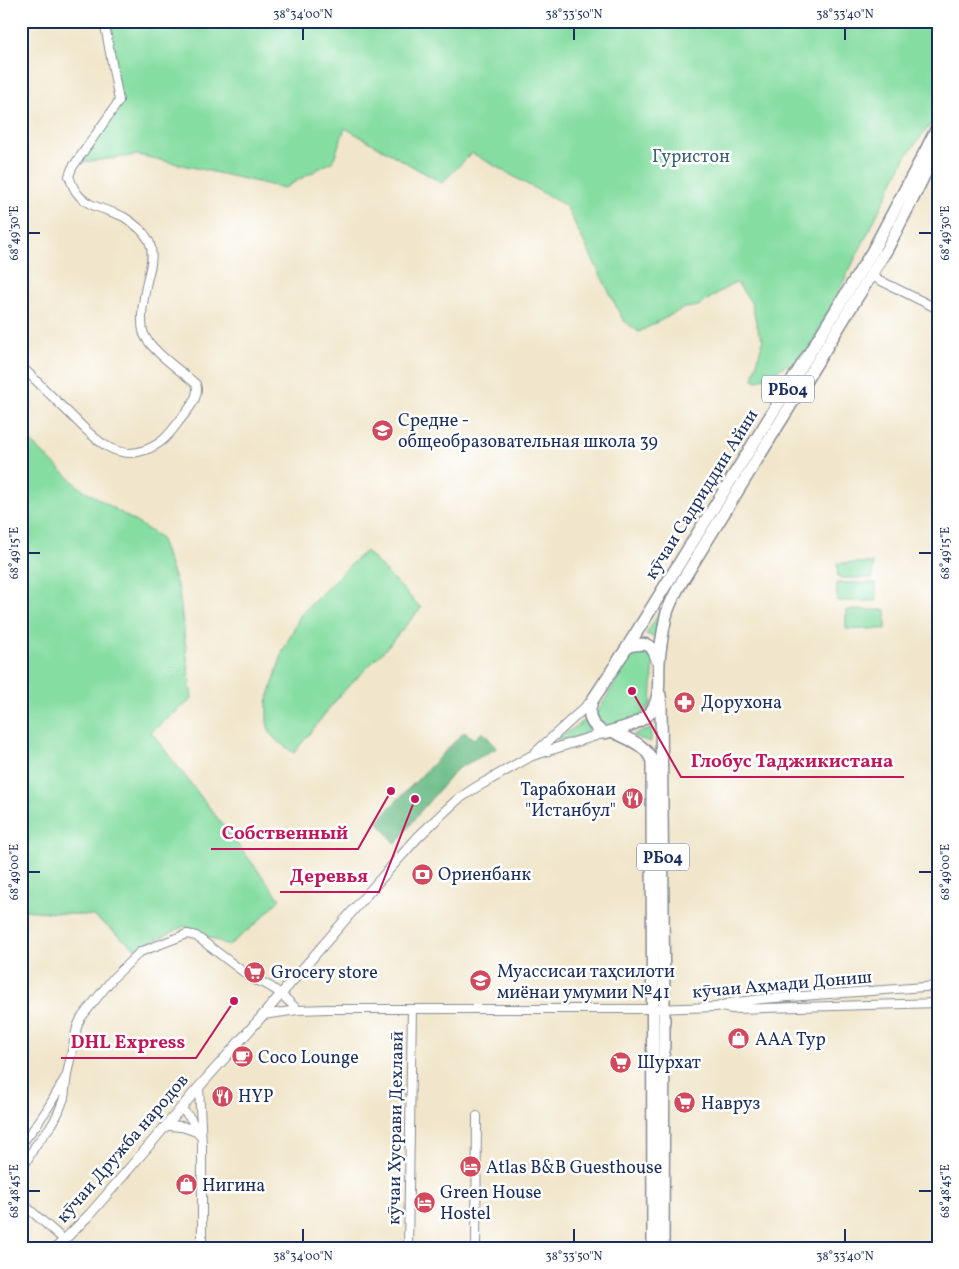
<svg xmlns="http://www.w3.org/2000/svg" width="959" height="1269" viewBox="0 0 959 1269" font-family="Vollkorn,serif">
	<rect width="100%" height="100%" fill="#fff"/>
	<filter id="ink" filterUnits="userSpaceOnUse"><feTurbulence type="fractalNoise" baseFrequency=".02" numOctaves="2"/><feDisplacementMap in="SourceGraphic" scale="10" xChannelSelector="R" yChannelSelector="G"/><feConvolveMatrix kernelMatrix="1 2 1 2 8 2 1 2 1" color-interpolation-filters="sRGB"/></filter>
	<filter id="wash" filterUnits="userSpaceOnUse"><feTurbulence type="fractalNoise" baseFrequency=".0096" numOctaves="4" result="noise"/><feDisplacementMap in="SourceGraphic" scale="20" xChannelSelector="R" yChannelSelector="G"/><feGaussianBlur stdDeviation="1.12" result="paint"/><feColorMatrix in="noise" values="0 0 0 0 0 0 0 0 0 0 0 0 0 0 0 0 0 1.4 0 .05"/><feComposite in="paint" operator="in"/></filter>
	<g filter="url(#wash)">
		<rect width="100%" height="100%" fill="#f1e6cb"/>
		<path fill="#85dda1" stroke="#508680" d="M104,21H934L938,25V115L906,156L870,229L798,372L786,365L758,381L753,379L763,339L759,333L751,302L737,283L732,284L698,306L684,308L639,332L623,320L566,206L472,153L442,183L345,128L333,161L284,188L138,155L77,163L118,98Z
			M21,433L78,486L160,537L179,591L192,699L151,732L280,899L257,923L228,946L185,926L136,949L94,916L23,910L21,911Z
			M366,551L421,608L381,654L340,695L294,753L276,740L270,733L267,723V702L283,651L301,614L351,564Z
			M837,563H873V578H838Z
			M837,583H876V601H837Z
			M662,609L665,610L658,639L646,634Z
			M846,610H886V629H846Z
			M634,651H642L654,656L651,704L640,717L607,728L601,725L596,719L597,713Z
			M586,720L591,733L558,741L557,739Z
			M651,729V742L634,737V734Z"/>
		<path fill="#6cbc87" stroke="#447672" d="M464,732L474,739L483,732L497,748L457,769L419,813L396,844L377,821Z"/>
	</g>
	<g filter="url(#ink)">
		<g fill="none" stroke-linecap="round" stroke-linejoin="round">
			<defs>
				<path id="minor" d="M933,21L938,31
					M871,276L938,309
					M21,366C38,382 54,399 71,415C91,435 114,462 145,450C160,445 168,436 177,424C185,413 201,398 196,384C182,372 146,347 143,331C140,315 144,297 147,281C150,270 154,255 150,244C149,239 145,235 142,231C137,226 130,221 124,217C108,209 88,208 77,193C73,188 71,182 69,176L72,168L119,101L106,31
					M721,1007L732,1009L938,1003
					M263,1015L298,1010L328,1009H653L716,1007L729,1003L762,999L938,986
					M199,1087L202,1145V1248
					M181,1108L191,1119L199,1135
					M21,1142H23C41,1121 52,1102 65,1078
					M21,1171L35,1146L53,1123L59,1111L64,1098L67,1074L77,1027L81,1018L113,978L140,952L187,934L196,936L254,980C271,983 286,999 298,1010
					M21,1202L64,1240
					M408,1248L412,1009
					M476,1248L477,1116"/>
				<path id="major" d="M535,753L592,701
					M166,1125L184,1127L198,1132
					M56,1248L90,1214L116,1184L199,1087L263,1015L369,892L418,837L443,813L457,800L475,788L531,756L604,733"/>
				<path id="highway" d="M628,646L872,252L926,150L938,126
					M659,664C651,643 650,642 628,646L592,701C587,717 590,724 604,733C618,729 643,724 652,710C661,697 658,677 659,662C660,647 663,631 666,616C672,595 687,574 698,555L887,249L915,194L938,147
					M660,695L661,706L664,1009L663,1248
					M612,731C627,739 646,744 652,761L653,1248"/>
			</defs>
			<use href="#minor" stroke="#868a94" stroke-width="10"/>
			<use href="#major" stroke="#868a94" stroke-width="11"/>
			<use href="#highway" stroke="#868a94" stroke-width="14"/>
			<use href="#minor" stroke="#fff" stroke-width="8"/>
			<use href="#major" stroke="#fff" stroke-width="9"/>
			<use href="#highway" stroke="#fff" stroke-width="11"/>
		</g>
	</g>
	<path fill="none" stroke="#1b2f5e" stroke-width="2" d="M303,28V40M574,28V40M845,28V40M28,233H40M919,233H932M28,553H40M919,553H932M28,872H40M919,872H932M28,1191H40M919,1191H932M303,1229V1242M574,1229V1242M845,1229V1242"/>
	<defs>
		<symbol id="school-disc" viewBox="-11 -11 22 22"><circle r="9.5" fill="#d1495b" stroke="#fff"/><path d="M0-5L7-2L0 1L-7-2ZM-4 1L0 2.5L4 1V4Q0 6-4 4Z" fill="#fff"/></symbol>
		<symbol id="pharmacy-disc" viewBox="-11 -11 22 22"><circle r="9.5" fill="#d1495b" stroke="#fff"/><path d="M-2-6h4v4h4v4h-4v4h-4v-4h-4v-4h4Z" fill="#fff"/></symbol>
		<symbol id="restaurant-disc" viewBox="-11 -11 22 22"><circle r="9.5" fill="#d1495b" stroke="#fff"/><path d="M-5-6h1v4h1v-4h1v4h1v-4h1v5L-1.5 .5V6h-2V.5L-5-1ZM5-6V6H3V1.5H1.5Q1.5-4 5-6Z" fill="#fff"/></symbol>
		<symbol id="bank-disc" viewBox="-11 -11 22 22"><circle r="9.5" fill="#d1495b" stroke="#fff"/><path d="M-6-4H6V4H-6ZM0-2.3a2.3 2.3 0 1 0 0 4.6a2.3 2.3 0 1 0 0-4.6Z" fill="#fff"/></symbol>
		<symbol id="supermarket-disc" viewBox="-11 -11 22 22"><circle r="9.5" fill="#d1495b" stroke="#fff"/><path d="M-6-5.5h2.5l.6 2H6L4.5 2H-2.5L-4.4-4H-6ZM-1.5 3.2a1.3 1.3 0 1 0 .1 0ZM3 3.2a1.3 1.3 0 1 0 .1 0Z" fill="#fff"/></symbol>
		<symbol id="shop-disc" viewBox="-11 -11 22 22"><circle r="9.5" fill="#d1495b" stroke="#fff"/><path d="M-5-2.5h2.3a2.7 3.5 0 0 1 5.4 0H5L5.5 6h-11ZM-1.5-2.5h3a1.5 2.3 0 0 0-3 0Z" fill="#fff"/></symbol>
		<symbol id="cafe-disc" viewBox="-11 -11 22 22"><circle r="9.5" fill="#d1495b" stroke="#fff"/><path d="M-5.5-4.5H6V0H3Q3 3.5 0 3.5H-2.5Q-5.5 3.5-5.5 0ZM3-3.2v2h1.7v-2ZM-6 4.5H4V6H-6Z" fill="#fff"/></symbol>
		<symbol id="hotel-disc" viewBox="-11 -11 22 22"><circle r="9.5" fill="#d1495b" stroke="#fff"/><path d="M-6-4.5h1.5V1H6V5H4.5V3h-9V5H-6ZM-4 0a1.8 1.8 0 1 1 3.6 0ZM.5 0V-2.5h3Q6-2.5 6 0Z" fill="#fff"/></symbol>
	</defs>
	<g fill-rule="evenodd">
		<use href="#school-disc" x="370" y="418" width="25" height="25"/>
		<use href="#pharmacy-disc" x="672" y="690" width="25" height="25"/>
		<use href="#restaurant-disc" x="620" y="786" width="25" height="25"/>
		<use href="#bank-disc" x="410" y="862" width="25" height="25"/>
		<use href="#supermarket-disc" x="242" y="960" width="25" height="25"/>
		<use href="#school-disc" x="468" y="968" width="25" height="25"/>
		<use href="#shop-disc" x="726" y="1026" width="25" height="25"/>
		<use href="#cafe-disc" x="230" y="1044" width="25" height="25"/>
		<use href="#supermarket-disc" x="608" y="1050" width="25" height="25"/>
		<use href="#restaurant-disc" x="210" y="1084" width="25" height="25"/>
		<use href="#supermarket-disc" x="672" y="1090" width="25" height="25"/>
		<use href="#hotel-disc" x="458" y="1154" width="25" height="25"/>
		<use href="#shop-disc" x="174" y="1172" width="25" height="25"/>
		<use href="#hotel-disc" x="412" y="1190" width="25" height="25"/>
	</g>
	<g text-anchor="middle" stroke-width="5" stroke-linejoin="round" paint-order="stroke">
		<g fill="#fff" stroke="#5f6d8e" stroke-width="1">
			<rect x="762" y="375.5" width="52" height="27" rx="4"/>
			<rect x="637" y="843.5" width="52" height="27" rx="4"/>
		</g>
		<g font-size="16" font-weight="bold" fill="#1b2f5e">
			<text x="788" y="395">РБ04</text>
			<text x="663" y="863">РБ04</text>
		</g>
		<g font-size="18" fill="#3b6372" stroke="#fff">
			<text x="691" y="162">Гуристон</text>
		</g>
		<g font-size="18" fill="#1b2f5e" stroke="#fff" text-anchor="start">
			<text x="398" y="426">Средне -<tspan x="398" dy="21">общеобразовательная школа 39</tspan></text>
			<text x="701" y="708">Дорухона</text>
			<text x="616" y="795" text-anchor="end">Тарабхонаи<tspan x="616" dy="21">"Истанбул"</tspan></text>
			<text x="438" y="880">Ориенбанк</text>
			<text x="497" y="977">Муассисаи таҳсилоти<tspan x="497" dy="21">миёнаи умумии №41</tspan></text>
			<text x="271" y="978">Grocery store</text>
			<text x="755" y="1045">ААА Тур</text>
			<text x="258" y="1063">Coco Lounge</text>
			<text x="637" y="1068">Шурхат</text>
			<text x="238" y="1102">HYP</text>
			<text x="701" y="1109">Навруз</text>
			<text x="486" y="1173">Atlas B&amp;B Guesthouse</text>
			<text x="202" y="1191">Нигина</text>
			<text x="440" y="1198">Green House<tspan x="440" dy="21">Hostel</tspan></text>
		</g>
		<g font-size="18" fill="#1b2f5e" stroke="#fff">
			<text transform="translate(701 494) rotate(-58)" y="6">кӯчаи Садриддин Айни</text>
			<text transform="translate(782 984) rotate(-5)" y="6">кӯчаи Аҳмади Дониш</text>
			<text transform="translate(395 1128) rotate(-89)" y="6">кӯчаи Хусрави Дехлавӣ</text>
			<text transform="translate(122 1148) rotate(-49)" y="6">кӯчаи Дружба народов</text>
		</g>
	</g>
	<path fill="none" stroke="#c2185b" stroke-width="2" d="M632 691L681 777H904M391 791L358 849H211M415 799L379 892H280M234 1001L196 1058H61"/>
	<g fill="#c2185b" stroke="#fff" stroke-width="2">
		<circle cx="632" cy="691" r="5"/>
		<circle cx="391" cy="791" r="5"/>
		<circle cx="415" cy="799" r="5"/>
		<circle cx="234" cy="1001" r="5"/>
	</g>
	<g font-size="19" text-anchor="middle" font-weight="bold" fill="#c2185b" stroke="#fff" stroke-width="5" stroke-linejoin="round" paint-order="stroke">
		<text x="792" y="767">Глобус Таджикистана</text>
		<text x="285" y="839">Собственный</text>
		<text x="329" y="882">Деревья</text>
		<text x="128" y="1048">DHL Express</text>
	</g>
	<rect width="959" height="1269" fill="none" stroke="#fff" stroke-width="55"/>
	<rect x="28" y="28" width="904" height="1214" fill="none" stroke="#1b2f5e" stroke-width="2"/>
	<g font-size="12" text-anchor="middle" fill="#1b2f5e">
		<text x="303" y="18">38°34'00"N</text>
		<text x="574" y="18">38°33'50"N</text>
		<text x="845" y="18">38°33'40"N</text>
		<text transform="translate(945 233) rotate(-90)" y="4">68°49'30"E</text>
		<text transform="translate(14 233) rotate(-90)" y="4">68°49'30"E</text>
		<text transform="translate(945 553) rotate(-90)" y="4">68°49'15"E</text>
		<text transform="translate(14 553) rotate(-90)" y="4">68°49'15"E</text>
		<text transform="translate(945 872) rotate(-90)" y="4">68°49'00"E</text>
		<text transform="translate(14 872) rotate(-90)" y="4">68°49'00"E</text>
		<text transform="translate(945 1191) rotate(-90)" y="4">68°48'45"E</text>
		<text transform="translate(14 1191) rotate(-90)" y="4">68°48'45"E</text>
		<text x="303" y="1260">38°34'00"N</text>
		<text x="574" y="1260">38°33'50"N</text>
		<text x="845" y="1260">38°33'40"N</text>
	</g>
</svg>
